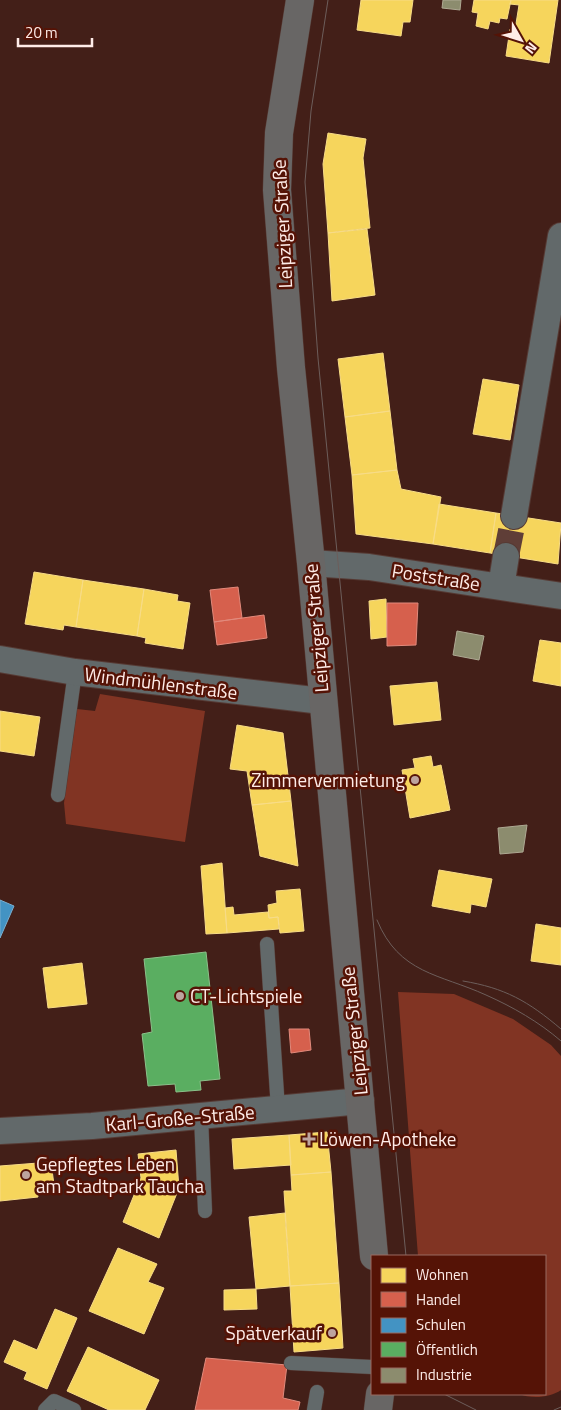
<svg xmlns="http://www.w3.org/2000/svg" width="561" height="1410" viewBox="0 0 561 1410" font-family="'Titillium Web',sans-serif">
	<rect width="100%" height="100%" fill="#431f18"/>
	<path fill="#813423" d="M100,694L205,711L185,842L66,824L64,803L77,709L95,711Z
		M398,992L454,994L513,1019L551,1045L561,1056V1390C550,1398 531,1399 519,1394H545V1256H418Z"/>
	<path fill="#f6d55c" stroke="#f8dc86" d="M361,0H413L410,22H403L401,36L357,30Z
		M474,0H511L507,19L500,18L499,23L490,21L488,29L476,26L478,13L472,12Z
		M511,0H558L549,63L506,56L510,29L515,30L519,5L510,4Z
		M328,133L366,139L363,158L370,228L328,233L323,164Z
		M367,229L375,295L332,301L328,233Z
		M383,353L390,411L345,417L338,359Z
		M483,379L519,385L510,440L473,434Z
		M390,411L397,470L352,475L345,417Z
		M397,470L401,489L441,497L433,544L356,534L352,475Z
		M439,504L496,513L490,553L433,544Z
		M496,513L561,523L558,564L490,553Z
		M34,572L83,580L76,627L64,625L63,630L25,624Z
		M83,580L144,589L137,636L76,627Z
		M144,589L178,595L177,601L190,603L183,649L145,643L146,638L137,636Z
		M386,599L387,637L371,639L369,601Z
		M540,640L561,643V686L533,681Z
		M437,682L441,720L394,725L390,686Z
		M0,711L40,717L34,756L0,751Z
		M237,725L283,733L291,801L252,805L247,771L230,769Z
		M431,756L433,767L441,765L450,810L410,818L402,770L415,768L413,759Z
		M291,801L298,866L260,856L252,805Z
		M222,863L227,933L206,934L201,866Z
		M439,870L492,879L486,907L471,904L470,913L432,906Z
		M300,889L304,931L280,933L278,917L269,918L268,905L277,903L276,891Z
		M233,907L234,915L268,912L269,918L278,917L279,929L227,933L225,908Z
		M536,924L561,928V965L531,961Z
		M82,963L87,1004L48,1008L43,968Z
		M327,1132L331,1172L291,1175L289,1135Z
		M289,1135L291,1165L234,1169L232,1139Z
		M176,1150L179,1188L159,1238L123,1222L141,1178L138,1154Z
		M51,1162L54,1185L36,1186L38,1197L0,1201V1166Z
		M331,1172L339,1283L290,1286L284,1191H292L291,1175Z
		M285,1213L290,1286L256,1289L249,1217Z
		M118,1248L157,1264L148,1282L164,1288L144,1334L89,1311Z
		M339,1283L343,1348L294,1352L290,1286Z
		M256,1289L257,1309L224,1310V1290Z
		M55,1309L77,1318L47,1389L24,1379L27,1372L4,1362L14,1340L37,1350Z
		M88,1347L159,1380L145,1410H109L67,1391Z"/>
	<path fill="#d6604d" stroke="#e28a7c" d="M238,587L242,618L214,622L210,590Z
		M387,603H418L416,645L387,646Z
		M264,615L267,638L217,645L214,622Z
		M289,1029H309L311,1050L291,1053Z
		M206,1358L287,1365L283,1398L300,1402L298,1410H195Z"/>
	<path fill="#4393c3" stroke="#7baece" d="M0,900L14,906L0,938Z"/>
	<path fill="#5aae61" stroke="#8bc18a" d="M206,952L220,1079L200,1081L201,1090L176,1092L175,1084L148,1086L142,1034L152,1032L144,959Z"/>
	<path fill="#8c8c6e" stroke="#aea993" d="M443,0H461L460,10L442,8Z
		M457,631L484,636L479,660L453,655Z
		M527,825L523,852L500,854L498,828Z"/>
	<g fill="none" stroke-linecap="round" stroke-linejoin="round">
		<path stroke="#5f3e37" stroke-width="26" stroke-dasharray="26 13" stroke-linecap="butt" d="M506,556L514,516"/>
		<defs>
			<path id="service" d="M58,795L75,672
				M267,944L278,1109
				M201,1116L205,1211
				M291,1363L372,1367
				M45,1410L54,1401L74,1410
				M314,1410L317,1392"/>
			<path id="minor" d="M514,516L561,236
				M311,563L369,567L561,596
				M501,587L506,556
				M0,659L75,672L322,701
				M0,1131L92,1126L361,1101"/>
			<path id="primary" d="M300,0L279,133L277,190L291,368L311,563L374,1256
				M378,1410L380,1394"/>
		</defs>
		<use href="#service" stroke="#563a34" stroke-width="15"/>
		<use href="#minor" stroke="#563a34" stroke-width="28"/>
		<use href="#primary" stroke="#563a34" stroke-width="29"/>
		<use href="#service" stroke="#62696a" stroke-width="14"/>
		<use href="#minor" stroke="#62696a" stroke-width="26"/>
		<use href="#primary" stroke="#686665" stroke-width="28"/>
		<path stroke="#6d5e5b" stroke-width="1" d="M328,0L311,111L305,182L318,358L406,1256
			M377,920C399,974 440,974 486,995C513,1007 539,1022 561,1041
			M463,981C505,988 528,1001 561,1029
			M444,1394L476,1410
			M554,1410L561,1407"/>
	</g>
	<g fill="#bda49f" stroke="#551306" stroke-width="2">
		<circle cx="415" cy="780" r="5"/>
		<circle cx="180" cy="996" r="5"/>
		<path d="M306.5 1131.5h5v5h5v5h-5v5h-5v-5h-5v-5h5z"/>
		<circle cx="26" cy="1175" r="5"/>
		<circle cx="332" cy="1333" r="5"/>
	</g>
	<g text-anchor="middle" stroke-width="5" stroke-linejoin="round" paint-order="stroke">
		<g font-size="19" fill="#feece8" stroke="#551306">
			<text transform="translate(282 224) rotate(-93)" y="7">Leipziger Straße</text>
			<text transform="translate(436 577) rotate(9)" y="7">Poststraße</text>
			<text transform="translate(316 628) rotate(-95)" y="7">Leipziger Straße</text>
			<text transform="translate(161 683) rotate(7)" y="7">Windmühlenstraße</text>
			<text transform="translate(354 1031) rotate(-96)" y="7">Leipziger Straße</text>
			<text transform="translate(180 1118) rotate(-5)" y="7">Karl-Große-Straße</text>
		</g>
		<g font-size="19" fill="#feece8" stroke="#551306" text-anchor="start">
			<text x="405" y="787" text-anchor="end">Zimmervermietung</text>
			<text x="190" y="1003">CT-Lichtspiele</text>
			<text x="319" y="1146">Löwen-Apotheke</text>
			<text x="36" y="1171">Gepflegtes Leben<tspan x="36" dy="22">am Stadtpark Taucha</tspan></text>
			<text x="322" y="1340" text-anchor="end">Spätverkauf</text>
		</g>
	</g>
	<rect x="371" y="1255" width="175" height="140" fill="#551306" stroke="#996a60"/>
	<rect x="381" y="1268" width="25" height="15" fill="#f6d55c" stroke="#996a60"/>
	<text x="416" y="1280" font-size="15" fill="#feece8">Wohnen</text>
	<rect x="381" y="1292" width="25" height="15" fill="#d6604d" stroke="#996a60"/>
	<text x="416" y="1305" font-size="15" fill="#feece8">Handel</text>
	<rect x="381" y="1318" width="25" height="15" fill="#4393c3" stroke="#996a60"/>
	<text x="416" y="1330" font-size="15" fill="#feece8">Schulen</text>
	<rect x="381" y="1342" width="25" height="15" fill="#5aae61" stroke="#996a60"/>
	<text x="416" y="1355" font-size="15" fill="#feece8">Öffentlich</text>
	<rect x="381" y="1368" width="25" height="15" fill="#8c8c6e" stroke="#996a60"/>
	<text x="416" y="1380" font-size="15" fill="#feece8">Industrie</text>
	<g transform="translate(521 40) rotate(129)" stroke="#551306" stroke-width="4" paint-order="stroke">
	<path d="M0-4L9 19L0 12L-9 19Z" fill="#feece8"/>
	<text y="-8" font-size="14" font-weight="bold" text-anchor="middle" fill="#feece8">N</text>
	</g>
	<path d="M18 38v8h74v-8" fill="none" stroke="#feece8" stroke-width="2.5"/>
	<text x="25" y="38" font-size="15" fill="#feece8" stroke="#551306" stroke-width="4" paint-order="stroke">20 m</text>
</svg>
